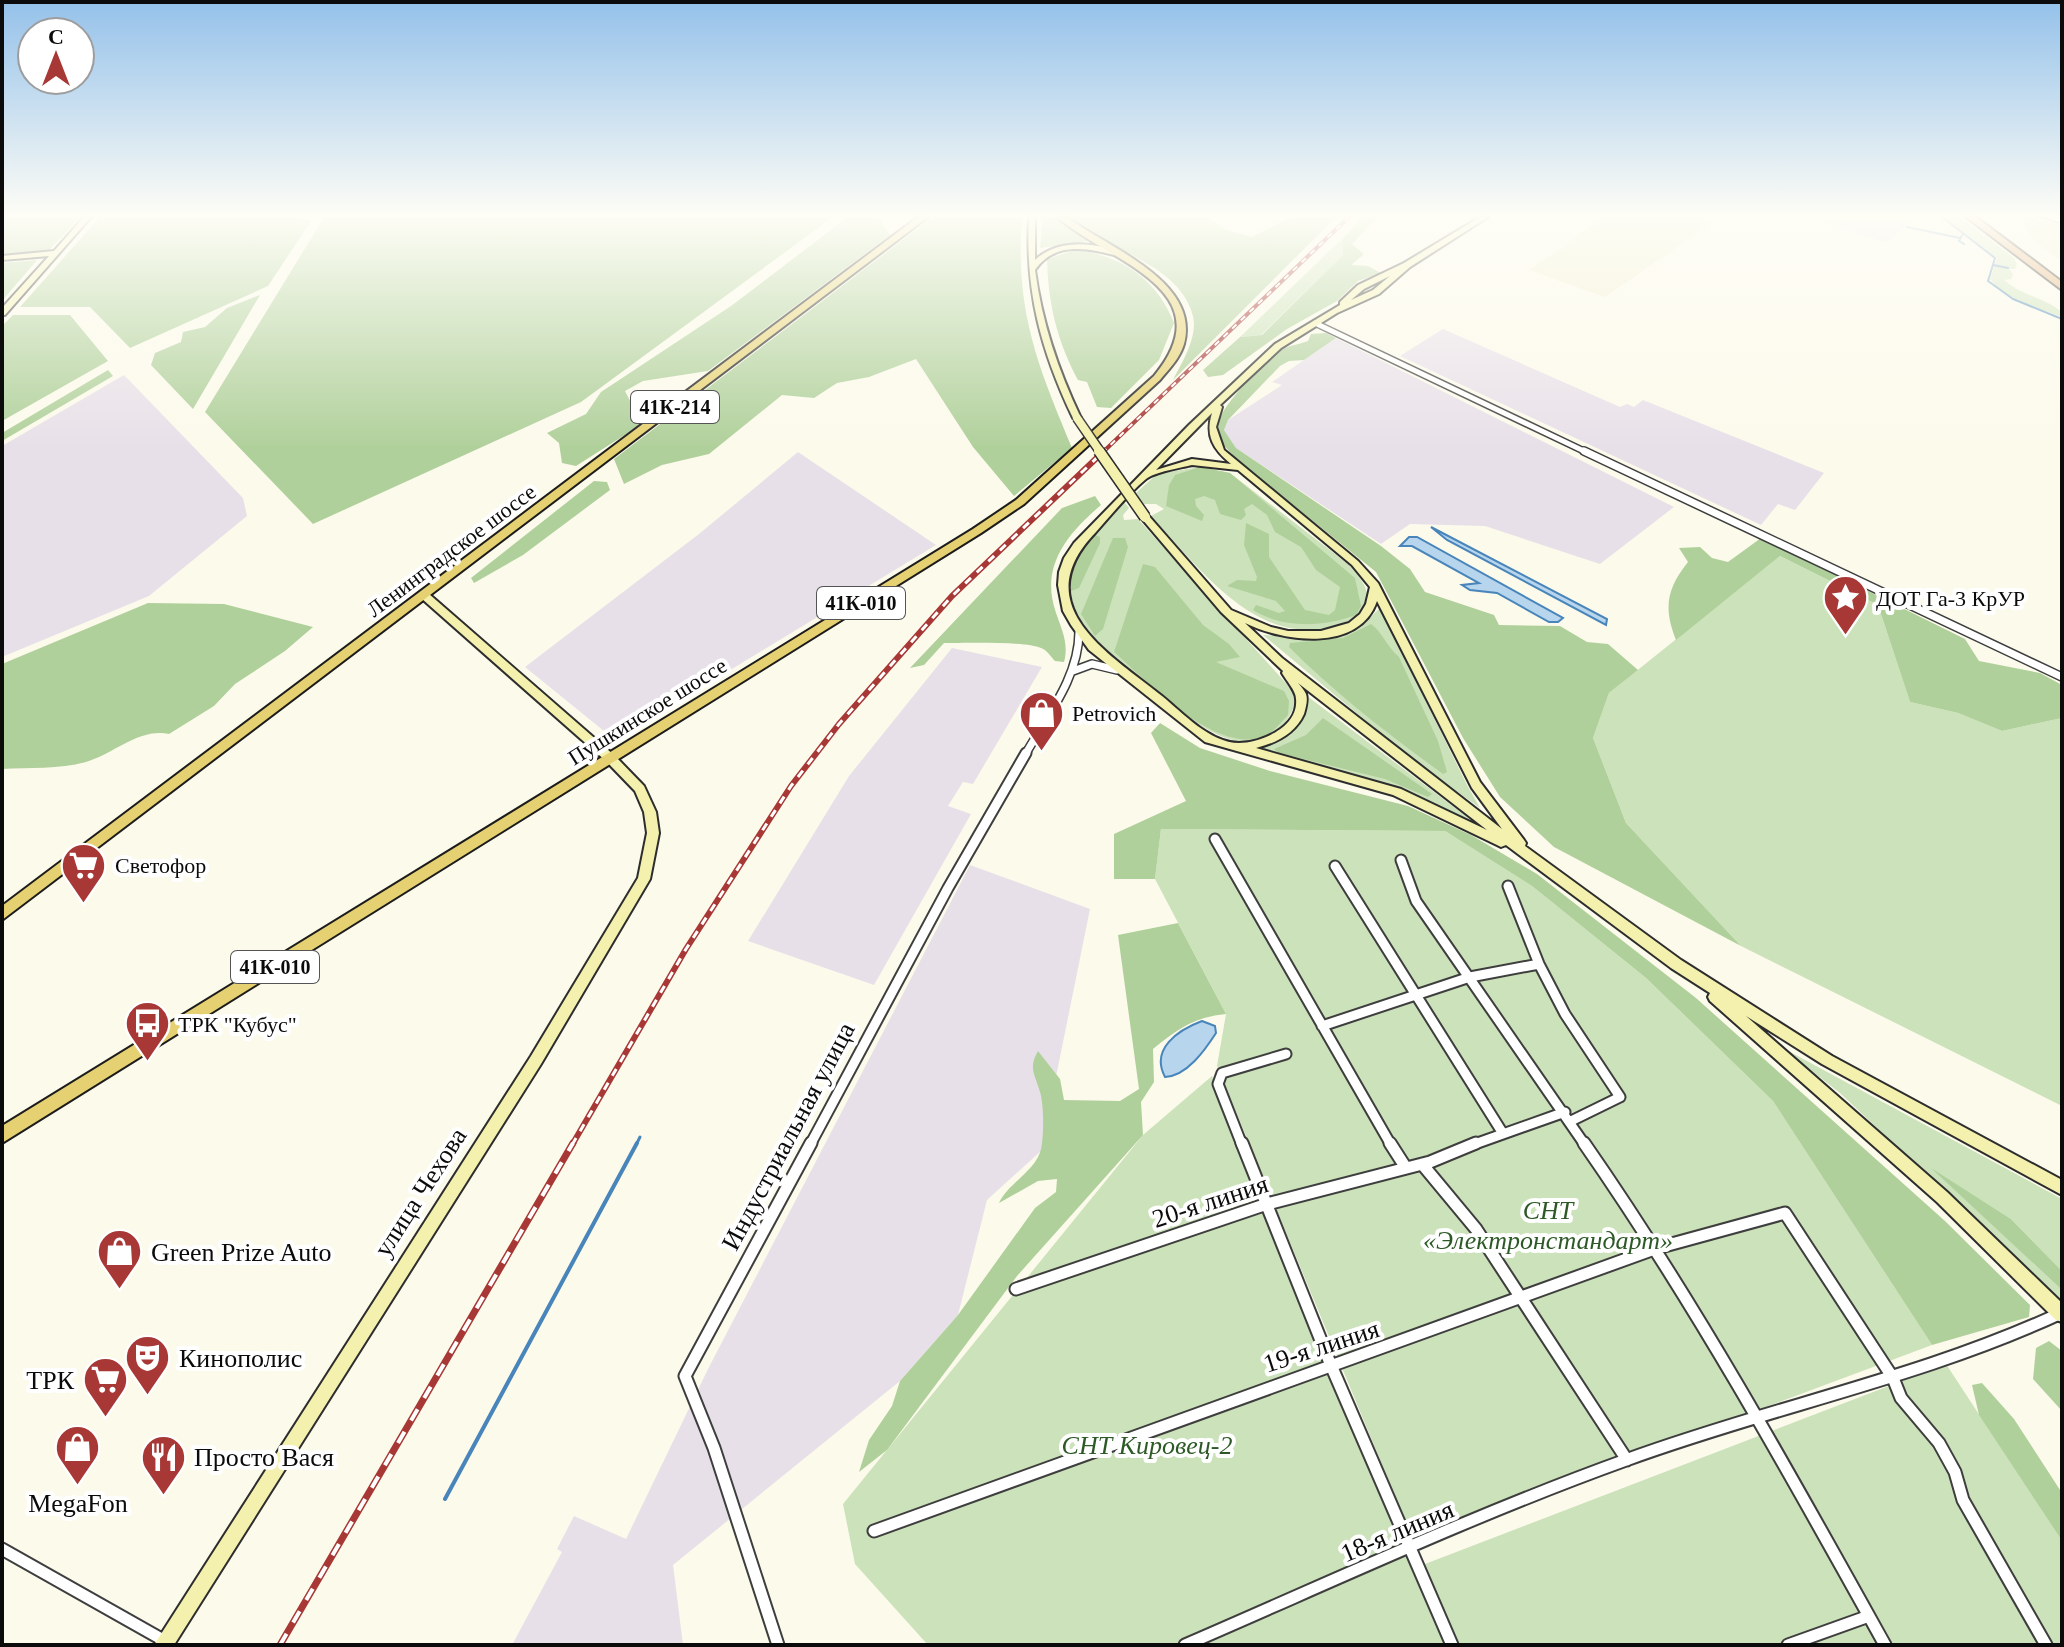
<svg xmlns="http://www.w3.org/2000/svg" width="2064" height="1647" viewBox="0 0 2064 1647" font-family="Georgia,serif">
	<rect width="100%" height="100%" fill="#fcfaeb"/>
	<path fill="#e8e0e9" d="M1809,217H1919L1886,243Z
		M1443,329L1620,407L1627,404L1634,407L1643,400L1824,473L1795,510L1778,504L1761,525L1400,356Z
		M1336,338L1674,507L1600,564L1485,526L1410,524L1381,544L1236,448L1224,430L1228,420L1282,385L1272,382Z
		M124,375L243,498L247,516L149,596L2,657V446Z
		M798,452L936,545L615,740L525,667L699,534Z
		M952,648L1042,667L973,784L963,782L948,806L971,814L874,985L748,941L849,776Z
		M970,865L1090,909L1041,1151L987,1200L958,1315L900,1381L673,1565L683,1645H512L562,1552L557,1549L574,1516L626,1539L708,1369Z"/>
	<path fill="#efeecf" d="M1605,217H1695L1712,223L1605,297L1529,270Z
		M2019,217L2062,223V261L2035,242Z"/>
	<path fill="#cce2ba" d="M1944,217H1960L2014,258L2017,264L2015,269H2009L2013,274L2011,279L2004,280C2026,298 2040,295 2062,312V317C2039,308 2005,300 1990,279L1997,258Z
		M1343,238V255L1261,335L1240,337Z
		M1200,467L1230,473L1348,564C1362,580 1375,593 1362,614C1270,667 1206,575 1151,516L1164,509L1156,504H1144L1136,493L1157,474Z
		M1124,502L1129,508L1123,515L1124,520L1138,519L1292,690L1295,705C1259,785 1185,716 1145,682C1123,663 1098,646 1081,624L1071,605L1066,574L1080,549Z
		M1780,556L1878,605L1910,702L1958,713L2002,731L2062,718V1106L1741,946L1626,823L1593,738L1609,693Z
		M1380,608L1467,785L1480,808L1409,757L1263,635L1326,639L1362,625Z
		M1307,696L1475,823C1406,788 1332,770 1257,749C1284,740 1308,727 1307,696Z
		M1161,829L1445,831L1532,886L1646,978L1773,1101L1932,1345L1635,1456L1417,1549L1217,1066L1226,1014L1155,879Z
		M1781,1047L2062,1199V1271L2011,1219L1936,1172L2062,1290V1302L1840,1093Z
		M1212,1076L1412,1569L1946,1364L2062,1541V1645H928L855,1564L843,1504L1143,1135Z"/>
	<path fill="#b0d09b" d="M2,217H81L48,251L2,256Z
		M100,217H294L311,221L268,286L130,348L90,307H20Z
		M319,217H833L581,402L313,524L205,412L323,219Z
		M848,217H878L890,235L708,371L643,381L625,391L642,424L576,466L562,463L559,443L547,433L586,414L601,392L731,306Z
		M933,217H1022C1015,311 1037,364 1072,448L1014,496L973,447L916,359L869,377L837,383L814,398L782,395L709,454L662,465L624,484L614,459Z
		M1043,217H1055L1088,241L1040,248Z
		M1071,217H1207L1226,230L1252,237L1291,217H1336L1173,380C1182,362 1198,337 1193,316C1179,262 1106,252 1071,217Z
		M1364,217H1377L1352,244L1364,254L1351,265L1368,266L1381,273L1358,281L1337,301L1287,329L1223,375L1208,377L1203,370L1240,337L1262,335L1343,255V238Z
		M1075,250C1121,255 1157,279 1174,323L1159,360L1111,408L1097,407L1087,382L1078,380C1057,341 1048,303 1047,259Z
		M37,260L2,301V263Z
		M260,295L193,409L151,365L155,353L181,342L183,332L205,327L227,308Z
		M13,315H70L108,361L2,421V326Z
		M1326,333L1336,338L1304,360L1289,361L1280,366L1228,420L1224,430L1236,448L1381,546L1410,569L1425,592L1494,615L1499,625L1560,626L1587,642L1608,644L1638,670L1609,693L1593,738L1626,823L1741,946L1554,847L1500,797L1463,738L1376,572L1235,458C1226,448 1217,439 1218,425C1219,408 1264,362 1278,352C1287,345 1298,345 1308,341L1311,334Z
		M108,370L113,376L2,441V433Z
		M1200,467L1230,473L1355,578L1361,606L1356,615C1324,627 1283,629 1253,610L1256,605L1279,613L1285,611L1276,601L1227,586L1237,580L1256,581L1257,577L1244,545L1246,523L1269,534V557L1305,610L1329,615L1335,610L1340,587L1316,570L1301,547L1275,532L1267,515L1252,504L1244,509L1246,515L1241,520L1220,514L1215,500L1204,496L1195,499L1196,506L1204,515L1202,521L1166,506L1169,485L1175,475Z
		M594,481L607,482L610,490L523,555L474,583L471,578Z
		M1095,496L1101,505C1066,535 1040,567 1056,613C1062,630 1069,644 1064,662L1055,661C1051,657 1047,650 1041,648C1025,641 964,643 944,643L924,665L910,668L1062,508Z
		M1093,534L1100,537V543L1079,588L1071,591V569Z
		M1113,538H1125L1128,547L1103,629L1095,636L1081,614Z
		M1761,538L1965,639L1979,661L2040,673L2062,685V718L2002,731L1958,713L1910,702L1878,605L1780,556L1676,640C1663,608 1667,588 1688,562L1679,548L1700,547L1712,558L1728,562Z
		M1143,564L1155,567L1203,625L1229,644L1240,657L1216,662L1284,691L1289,701L1288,715C1281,722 1274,732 1265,736C1216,756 1148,682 1114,652Z
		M148,603L224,604L313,627L285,651L235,684L214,706L169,734C140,728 116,752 89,761C61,770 31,767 2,769V664Z
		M1371,624C1384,634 1386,646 1399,657L1438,741L1447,772L1443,774C1388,734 1336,694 1289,647L1290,643L1343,638Z
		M1323,718L1432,794L1428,797L1385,779L1279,753L1274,749L1306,735Z
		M1160,723L1200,748L1270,771L1408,806L1471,835L1537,874L1696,998L1945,1221L2030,1305L2029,1317L1932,1345L1773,1101L1646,978L1532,886L1445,831L1161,829L1155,879H1114V834L1186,801L1151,733Z
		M1178,923L1226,1014C1195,1017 1177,1029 1153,1049L1154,1082L1141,1102L1143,1135L1017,1276L887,1450L859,1472L869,1440L892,1406L900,1381L958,1315L1035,1208L1056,1192L1057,1179L1038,1181L999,1203C1008,1183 1036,1171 1041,1149C1044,1135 1044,1105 1040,1092C1035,1074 1028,1069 1038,1051L1060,1079L1064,1100L1120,1101L1139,1089L1118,935Z
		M1931,1168L2011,1219L2062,1271V1290Z
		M2049,1341L2062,1351V1411L2033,1379L2036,1348Z
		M1982,1383L2014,1419L2062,1493V1541L1979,1415L1972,1385Z"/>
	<path fill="#b7d5ed" stroke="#4885ba" stroke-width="2" d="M1431,527L1607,619L1606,625L1447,540Z
		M1409,537H1417L1563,618L1558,622H1549L1497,593L1470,590L1462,585L1479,583L1412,546H1400Z
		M1202,1021L1215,1026L1216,1033C1205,1050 1187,1076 1165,1077C1150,1049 1178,1030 1202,1021Z"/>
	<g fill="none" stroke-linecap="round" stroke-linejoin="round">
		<path stroke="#4885ba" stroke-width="2" d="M1942,217L1995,258L1988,281L2013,299L2062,319
			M2039,217L2062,222
			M1907,227L1960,238
			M1963,233L1959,241L1964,244
			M1993,265L2008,268"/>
		<path stroke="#4885ba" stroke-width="3" d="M636,1145L640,1137"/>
		<path stroke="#4885ba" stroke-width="4" d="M445,1499L637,1143"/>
		<defs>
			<path id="street-far3" d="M2051,217L2062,220
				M1315,323L1588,453"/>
			<path id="street-far2" d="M1584,451L2062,677
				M1073,671L1092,664L1117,670
				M1025,755C1047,716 1079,677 1079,632"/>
			<path id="street-far1" d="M1215,839L1391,1145
				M1401,860L1416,901L1585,1145
				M1335,866L1502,1132
				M1508,886L1539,964L1565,1014L1620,1097L1571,1121
				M1322,1026L1470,977L1539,964
				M810,1145L948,888L1026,753
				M1242,1145L1218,1084L1222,1073L1286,1054
				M1472,1145L1565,1112"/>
			<path id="street" d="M1242,1143L1330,1363L1452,1645
				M1390,1143L1406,1168
				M1584,1143C1696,1304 1790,1474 1885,1645
				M1422,1164L1476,1229L1627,1460
				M1016,1289L1267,1204L1430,1162L1476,1143
				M874,1531L1657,1248L1785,1213L1893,1378L1901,1398L1939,1443L1955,1472L1963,1500L2046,1645
				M2,1549L165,1641
				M778,1645L714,1448L685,1376L811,1143
				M1185,1645C1331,1582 1476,1514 1626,1460C1770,1407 1921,1378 2061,1313
				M1788,1645L1869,1616"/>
			<path id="secondary" d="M84,217H91L5,315H2V308L49,256L2,260V256L54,251Z
				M1029,217H1035V260C1057,239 1096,241 1122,254L1118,256C1088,248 1055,241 1035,270C1042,323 1058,370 1081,418L1077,421L1073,418C1041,351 1025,292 1029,217Z
				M1480,217H1488L1410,267L1379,294L1337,313L1281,348L1220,405L1222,407L1216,427L1224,450L1358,561L1378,583L1480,782L1524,840L1526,843L1525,846L1681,960L1832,1056L2062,1180V1195L1822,1064L1746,1016L1947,1192L2062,1303V1322L2056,1320L1937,1202L1710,1001L1708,997L1710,993L1671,968L1506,845L1501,847L1497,845L1393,795L1205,742L1089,650L1071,625L1063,611L1058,585L1059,572L1064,558L1074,543L1189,425L1275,344L1340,305V302L1358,285L1404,263ZM1390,276L1373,290L1351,300L1364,289ZM1212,413C1205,436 1213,449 1231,464L1192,459L1156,470ZM1192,465L1238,470L1352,565L1370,587L1366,604L1360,614L1349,623L1321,631H1288L1271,627L1231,610L1148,515H1142V519L1221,612L1283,671L1282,673C1286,680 1296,691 1296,699C1299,727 1261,743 1239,743C1210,743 1183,713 1162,696C1108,653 1025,605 1096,532C1111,515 1129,493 1146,479C1155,472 1180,468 1192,465ZM1377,601L1472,788L1502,829L1282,658L1245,623C1283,642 1359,653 1377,601ZM1298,683L1487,830L1401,789L1256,748C1276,743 1295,734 1304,714C1306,707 1308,700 1306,694C1304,690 1301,686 1298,683Z
				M425,593L429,594L615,756L644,786L656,812L659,833L650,879L541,1064L174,1645H154L531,1056L638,878L647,833L644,812L635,791L607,762L421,598L420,596Z"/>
			<path id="primary" d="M918,217H928L2,920V906Z
				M1057,217H1067C1106,247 1201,281 1184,344C1180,358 1169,369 1160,380L1024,504L981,533L2,1143V1126L973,529L1016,500L1154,376C1226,289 1108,262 1057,217Z"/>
			<path id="highway" d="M1966,217H1976L2062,282V290Z"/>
		</defs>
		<use href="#street-far3" stroke="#3e3e3e" stroke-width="8"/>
		<use href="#street-far2" stroke="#3e3e3e" stroke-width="10"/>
		<use href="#street-far1" stroke="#3e3e3e" stroke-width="13"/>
		<use href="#street" stroke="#3e3e3e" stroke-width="15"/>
		<use href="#secondary" stroke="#2d2d2d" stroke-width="4"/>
		<use href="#primary" stroke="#1c1c1c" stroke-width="4"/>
		<use href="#highway" stroke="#1c1c1c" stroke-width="4"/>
		<use href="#street-far3" stroke="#fff" stroke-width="5"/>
		<use href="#street-far2" stroke="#fff" stroke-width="7"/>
		<use href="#street-far1" stroke="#fff" stroke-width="9"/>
		<use href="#street" stroke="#fff" stroke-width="11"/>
		<use href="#secondary" fill="#f4f1af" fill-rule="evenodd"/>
		<use href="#primary" fill="#e6d172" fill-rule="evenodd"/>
		<use href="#highway" fill="#e0a565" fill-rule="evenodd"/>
		<defs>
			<path id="rail-far2" d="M1102,453L1349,217"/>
			<path id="rail-far1" d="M572,1145L686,949L791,786L839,724L952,596L1104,451"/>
			<path id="rail" d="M280,1645L573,1143"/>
		</defs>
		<use href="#rail-far2" stroke="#a73836" stroke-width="4"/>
		<use href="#rail-far1" stroke="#a73836" stroke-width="6"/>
		<use href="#rail" stroke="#a73836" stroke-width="7"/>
		<use href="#rail-far2" stroke="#fff" stroke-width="2" stroke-dasharray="6" stroke-linecap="butt"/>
		<use href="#rail-far1" stroke="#fff" stroke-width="3" stroke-dasharray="8" stroke-linecap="butt"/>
		<use href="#rail" stroke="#fff" stroke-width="4" stroke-dasharray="13" stroke-linecap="butt"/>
		<defs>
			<path id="secondary-bridge-far1" d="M1077,418L1101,453"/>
			<path id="secondary-bridge" d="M1099,451L1145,517"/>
		</defs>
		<use href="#secondary-bridge-far1" stroke="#2d2d2d" stroke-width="11" stroke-linecap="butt"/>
		<use href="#secondary-bridge" stroke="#2d2d2d" stroke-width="13" stroke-linecap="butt"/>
		<use href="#secondary-bridge-far1" stroke="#f4f1af" stroke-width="8"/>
		<use href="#secondary-bridge" stroke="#f4f1af" stroke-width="10"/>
	</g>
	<linearGradient id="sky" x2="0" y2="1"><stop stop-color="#94c1ea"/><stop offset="0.48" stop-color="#fefdf6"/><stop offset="1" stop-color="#fefdf6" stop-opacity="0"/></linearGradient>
	<rect width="2064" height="448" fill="url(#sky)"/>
	<defs>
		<symbol id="sight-pin" viewBox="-11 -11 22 30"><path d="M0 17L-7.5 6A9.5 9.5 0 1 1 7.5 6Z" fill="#a73836" stroke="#fff"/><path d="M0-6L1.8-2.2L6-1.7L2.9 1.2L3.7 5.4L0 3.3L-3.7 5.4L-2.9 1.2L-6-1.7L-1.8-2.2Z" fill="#fff"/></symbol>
		<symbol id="shop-pin" viewBox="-11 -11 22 30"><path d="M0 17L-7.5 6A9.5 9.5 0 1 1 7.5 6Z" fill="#a73836" stroke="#fff"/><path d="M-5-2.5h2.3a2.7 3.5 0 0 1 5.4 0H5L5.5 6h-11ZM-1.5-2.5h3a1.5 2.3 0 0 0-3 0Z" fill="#fff"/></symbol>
		<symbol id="supermarket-pin" viewBox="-11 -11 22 30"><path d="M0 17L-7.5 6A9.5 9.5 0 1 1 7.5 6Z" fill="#a73836" stroke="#fff"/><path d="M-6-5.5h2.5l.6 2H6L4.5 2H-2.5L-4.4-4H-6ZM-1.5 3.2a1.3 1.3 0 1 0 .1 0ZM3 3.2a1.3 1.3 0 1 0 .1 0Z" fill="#fff"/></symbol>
		<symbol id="bus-pin" viewBox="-11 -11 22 30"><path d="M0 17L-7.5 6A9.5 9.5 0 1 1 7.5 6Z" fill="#a73836" stroke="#fff"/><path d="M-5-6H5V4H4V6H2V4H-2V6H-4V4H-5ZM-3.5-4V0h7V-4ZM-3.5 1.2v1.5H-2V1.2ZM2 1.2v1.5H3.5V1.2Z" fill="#fff"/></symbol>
		<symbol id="theatre-pin" viewBox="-11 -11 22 30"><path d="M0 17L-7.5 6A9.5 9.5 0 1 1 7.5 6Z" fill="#a73836" stroke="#fff"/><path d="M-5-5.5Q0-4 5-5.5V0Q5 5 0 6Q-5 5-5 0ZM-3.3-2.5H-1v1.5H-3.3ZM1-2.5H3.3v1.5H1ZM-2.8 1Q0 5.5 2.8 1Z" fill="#fff"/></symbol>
		<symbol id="restaurant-pin" viewBox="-11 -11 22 30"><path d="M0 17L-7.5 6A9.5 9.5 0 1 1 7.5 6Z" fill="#a73836" stroke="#fff"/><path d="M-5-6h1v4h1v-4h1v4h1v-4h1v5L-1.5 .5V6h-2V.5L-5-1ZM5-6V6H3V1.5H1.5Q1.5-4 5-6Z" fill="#fff"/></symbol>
	</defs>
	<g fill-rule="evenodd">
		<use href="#sight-pin" x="1820" y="572" width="51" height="69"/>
		<use href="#shop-pin" x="1016" y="688" width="51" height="69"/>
		<use href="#supermarket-pin" x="58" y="840" width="51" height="69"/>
		<use href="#bus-pin" x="122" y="998" width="51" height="69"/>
		<use href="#shop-pin" x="94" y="1226" width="51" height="69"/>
		<use href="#theatre-pin" x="122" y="1332" width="51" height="69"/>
		<use href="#supermarket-pin" x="80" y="1354" width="51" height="69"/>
		<use href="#shop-pin" x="52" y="1422" width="51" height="69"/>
		<use href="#restaurant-pin" x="138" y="1432" width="51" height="69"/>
	</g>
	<g text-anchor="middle" stroke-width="8" stroke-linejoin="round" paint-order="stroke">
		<g fill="#fff" stroke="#545454" stroke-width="2">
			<rect x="631" y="391" width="88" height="32" rx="6"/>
			<rect x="817" y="587" width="88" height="32" rx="6"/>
			<rect x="231" y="951" width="88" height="32" rx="6"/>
		</g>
		<g font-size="20" font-weight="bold" fill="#0b0b0b">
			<text x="675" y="414">41К-214</text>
			<text x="861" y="610">41К-010</text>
			<text x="275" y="974">41К-010</text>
		</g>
		<g font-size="22" fill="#0b0b0b" stroke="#fff">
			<text transform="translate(451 550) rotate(-37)" y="8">Ленинградское шоссе</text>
			<text transform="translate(647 711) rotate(-32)" y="8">Пушкинское шоссе</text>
		</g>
		<g font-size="22" fill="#0b0b0b" stroke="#fff" text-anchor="start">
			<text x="1876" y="606">ДОТ Га-3 КрУР</text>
			<text x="1072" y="721">Petrovich</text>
			<text x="115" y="873">Светофор</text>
			<text x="178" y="1032">ТРК "Кубус"</text>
		</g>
		<g font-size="26" fill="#0b0b0b" stroke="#fff">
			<text transform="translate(788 1136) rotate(-62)" y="9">Индустриальная улица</text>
			<text transform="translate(420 1192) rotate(-57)" y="9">улица Чехова</text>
			<text transform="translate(1210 1201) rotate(-18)" y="9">20-я линия</text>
			<text transform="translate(1321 1346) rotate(-18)" y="9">19-я линия</text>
			<text transform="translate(1397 1531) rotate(-23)" y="9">18-я линия</text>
		</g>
		<g font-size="26" font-style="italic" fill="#2c5925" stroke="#fff">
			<text x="1548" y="1219">СНТ<tspan x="1548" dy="30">«Электронстандарт»</tspan></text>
			<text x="1147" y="1454">СНТ Кировец-2</text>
		</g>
		<g font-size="26" fill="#0b0b0b" stroke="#fff" text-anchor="start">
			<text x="151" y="1261">Green Prize Auto</text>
			<text x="179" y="1367">Кинополис</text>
			<text x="74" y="1389" text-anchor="end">ТРК</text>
			<text x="194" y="1466">Просто Вася</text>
			<text x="78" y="1512" text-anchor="middle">MegaFon</text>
		</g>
	</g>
	<rect width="2064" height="1647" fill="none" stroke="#0b0b0b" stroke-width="8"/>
	<g transform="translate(56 56)"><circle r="38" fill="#ffffff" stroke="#9d9d9d" stroke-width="2"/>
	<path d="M0-6L14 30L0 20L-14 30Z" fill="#a73836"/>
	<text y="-12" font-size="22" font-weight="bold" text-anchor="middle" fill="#0b0b0b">С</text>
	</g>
</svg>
